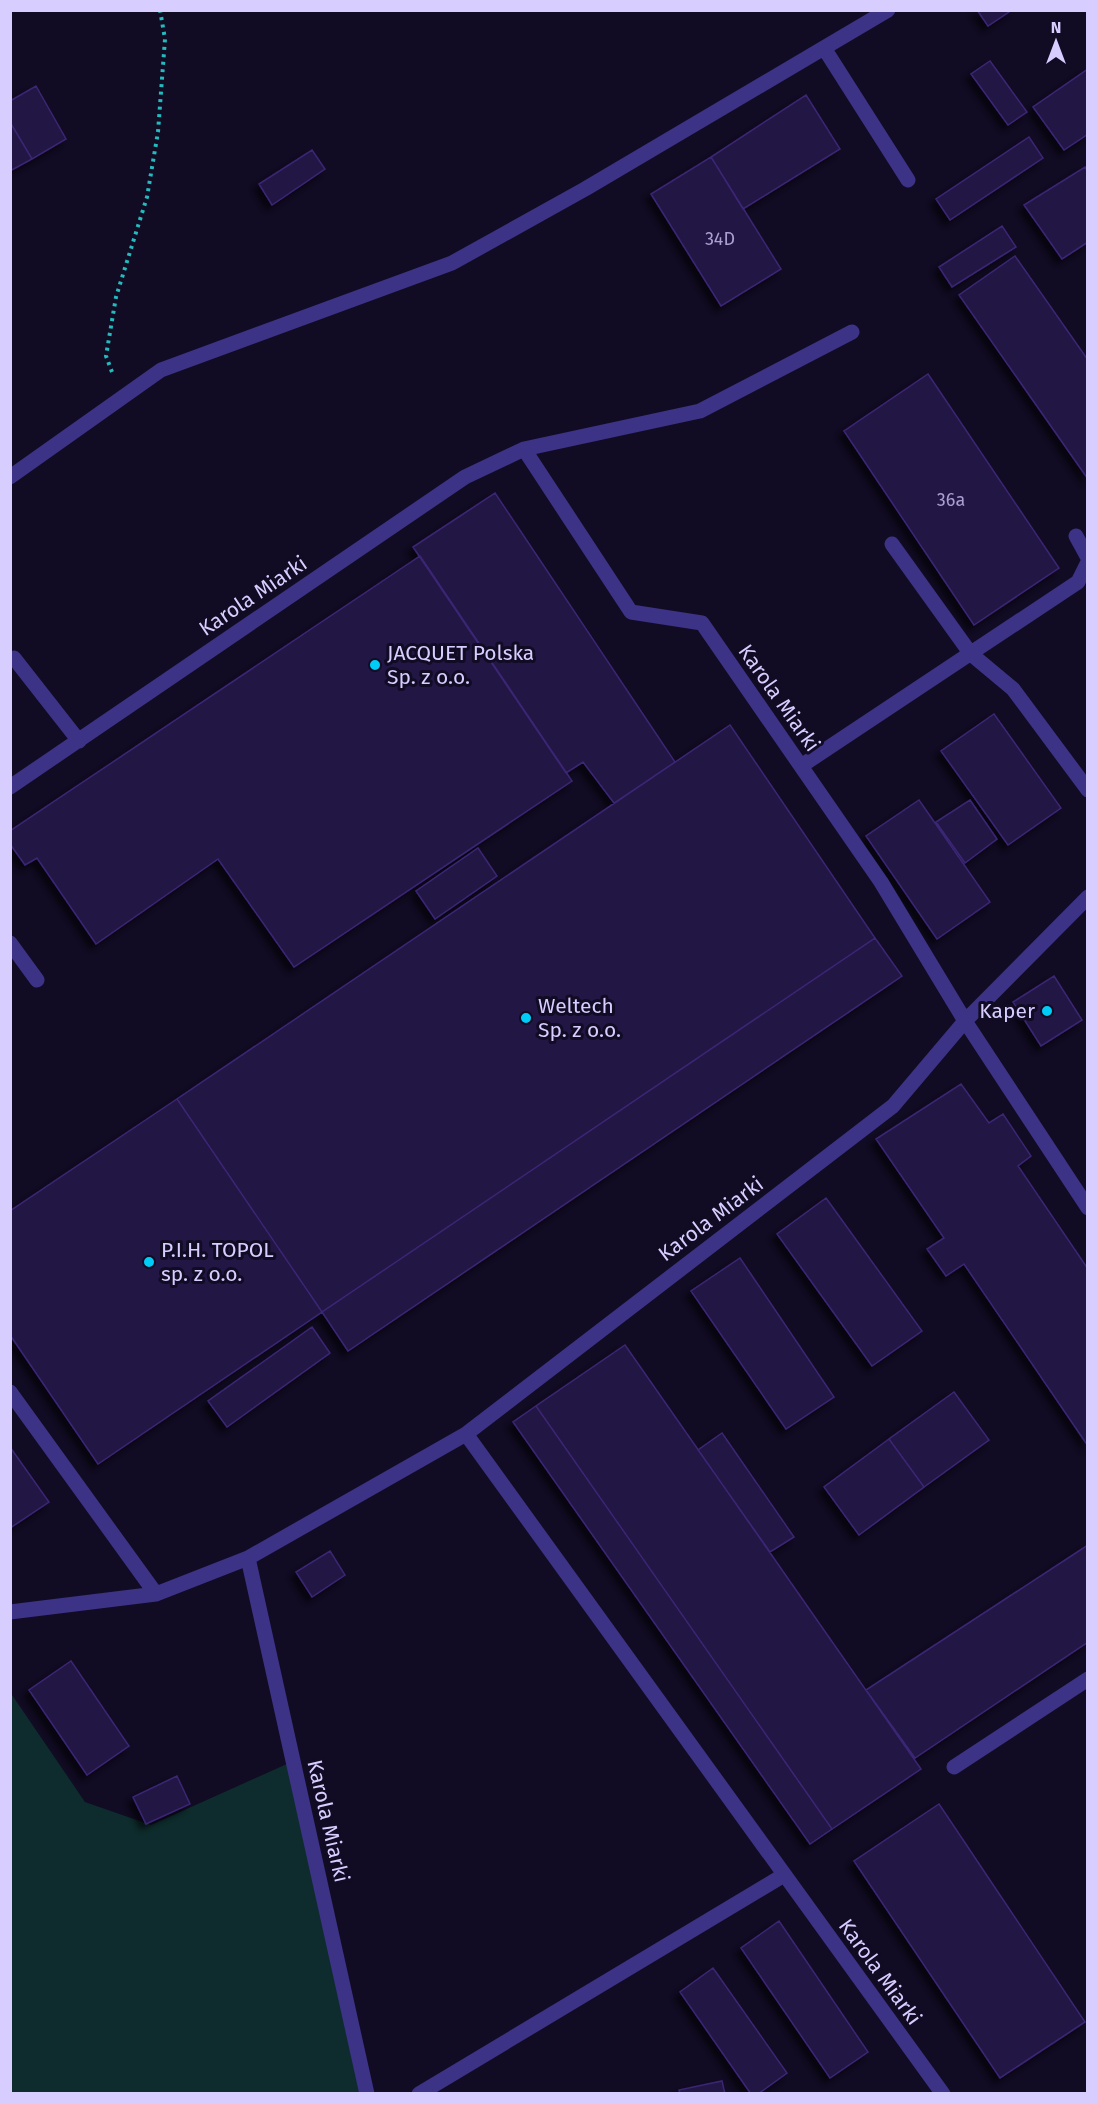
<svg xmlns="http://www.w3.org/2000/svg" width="1098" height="2104" viewBox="0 0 1098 2104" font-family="'Fira Sans',sans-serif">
	<defs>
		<filter id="shadow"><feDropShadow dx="-5.5" dy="5.5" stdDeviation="3" flood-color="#0009"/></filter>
	</defs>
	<rect width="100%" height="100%" fill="#110b23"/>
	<path fill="#0e2c2d" d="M10,1692L85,1802L151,1825L289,1763L360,2093H11Z"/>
	<path fill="#231645" stroke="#3b2674" stroke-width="1.5" filter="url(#shadow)" d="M977,10H1012L988,26Z
		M990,61L1027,112L1008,125L971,74Z
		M1088,69V134L1064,150L1033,107Z
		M36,86L66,139L32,159L10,122V101Z
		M806,95L840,149L743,209L711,157Z
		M10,122L32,159L10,171Z
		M1029,137L1043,158L950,220L936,199Z
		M312,150L325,169L272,205L259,184Z
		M711,157L781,269L721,306L651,194Z
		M1085,167L1088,172V242L1062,259L1024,205Z
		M1002,226L1016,247L952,287L939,267Z
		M1015,256L1088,360V479L959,295Z
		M928,374L1059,568L974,625L844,431Z
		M495,493L675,762L614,803L583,762L566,773L413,547Z
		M420,556L572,781L294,967L218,859L96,944L37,858L25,865L10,844V831Z
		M994,714L1061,808L1008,845L941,751Z
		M730,725L875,938L322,1312L177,1099Z
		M919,800L990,902L937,939L866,836Z
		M970,800L997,839L965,863L936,822Z
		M478,848L497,876L435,919L416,891Z
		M875,938L902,976L348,1351L322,1312Z
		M1054,976L1082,1020L1041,1046L1013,1002Z
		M961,1084L989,1123L1003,1114L1031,1156L1018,1166L1088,1269V1446L964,1264L946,1276L927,1249L944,1238L876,1139Z
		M177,1099L322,1312L98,1464L10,1335V1211Z
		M826,1198L922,1331L872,1366L777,1234Z
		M740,1258L834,1397L786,1429L691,1291Z
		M312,1327L330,1353L227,1427L208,1401Z
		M625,1345L921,1769L832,1829L536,1406Z
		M954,1392L989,1440L924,1487L889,1439Z
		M536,1406L832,1829L810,1844L513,1422Z
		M722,1433L794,1537L770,1552L698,1450Z
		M889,1439L924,1487L859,1535L824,1487Z
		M10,1447L49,1502L10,1528Z
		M1088,1545V1642L915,1758L866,1690Z
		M330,1551L345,1575L312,1597L296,1572Z
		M71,1661L129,1746L87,1775L29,1690Z
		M177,1776L190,1804L146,1824L133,1797Z
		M939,1804L1085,2022L1000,2078L854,1861Z
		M779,1921L868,2052L830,2078L741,1948Z
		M713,1968L787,2073L758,2094H751L680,1992Z
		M722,2081L725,2094H680L679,2090Z"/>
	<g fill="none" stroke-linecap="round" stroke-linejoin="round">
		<path stroke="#23bbbe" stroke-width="4" stroke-dasharray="3 4.5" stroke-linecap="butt" d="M112,372L106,356L116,297L147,197L158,132L165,39L160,10"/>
		<path stroke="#3c3286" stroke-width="15" d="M824,48L908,180
			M524,449L631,612L702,623L881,882L965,1021L1088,1208
			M10,477L161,370L452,263L585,189L888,10
			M1076,536L1088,558
			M892,544L971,654L1013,689L1088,790
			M14,658L79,741
			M801,766L1078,582L1088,562
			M10,787L465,477L524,449L700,411L852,332
			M10,943L37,980
			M10,1392L156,1594L10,1612
			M466,1434L943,2094
			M248,1558L367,2094
			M156,1594L248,1558L466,1434L893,1106L965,1021L1088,897
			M954,1767L1088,1679
			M419,2094L784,1875"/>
	</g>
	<g fill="#00ccf8" stroke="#110b23" stroke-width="2">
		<circle cx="375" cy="665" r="6"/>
		<circle cx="1047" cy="1011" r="6"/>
		<circle cx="526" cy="1018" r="6"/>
		<circle cx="149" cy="1262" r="6"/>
	</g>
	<g text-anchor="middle" stroke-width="6" stroke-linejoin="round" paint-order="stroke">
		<g font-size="18" fill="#aa9fd0">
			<text x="720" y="245">34D</text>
			<text x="951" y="506">36a</text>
		</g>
		<g font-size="21" fill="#d7cdff" stroke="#110b23">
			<text transform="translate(253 596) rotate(-34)" y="7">Karola Miarki</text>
			<text transform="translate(779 698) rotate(55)" y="7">Karola Miarki</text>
			<text transform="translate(711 1219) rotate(-37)" y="7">Karola Miarki</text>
			<text transform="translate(328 1821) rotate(77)" y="7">Karola Miarki</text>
			<text transform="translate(880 1972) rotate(54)" y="7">Karola Miarki</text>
		</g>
		<g font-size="21" fill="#d7cdff" stroke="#110b23" text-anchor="start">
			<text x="387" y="660">JACQUET Polska<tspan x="387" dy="24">Sp. z o.o.</tspan></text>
			<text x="538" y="1013">Weltech<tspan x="538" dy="24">Sp. z o.o.</tspan></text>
			<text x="1035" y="1018" text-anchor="end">Kaper</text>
			<text x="161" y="1257">P.I.H. TOPOL<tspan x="161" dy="24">sp. z o.o.</tspan></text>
		</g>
	</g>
	<rect width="1098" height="2104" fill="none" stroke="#d7cdff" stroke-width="24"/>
	<g transform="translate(1056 42)" stroke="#110b23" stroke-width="4.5" paint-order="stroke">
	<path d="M0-4.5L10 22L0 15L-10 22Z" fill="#d7cdff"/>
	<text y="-9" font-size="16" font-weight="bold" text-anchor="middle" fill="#d7cdff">N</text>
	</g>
</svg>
